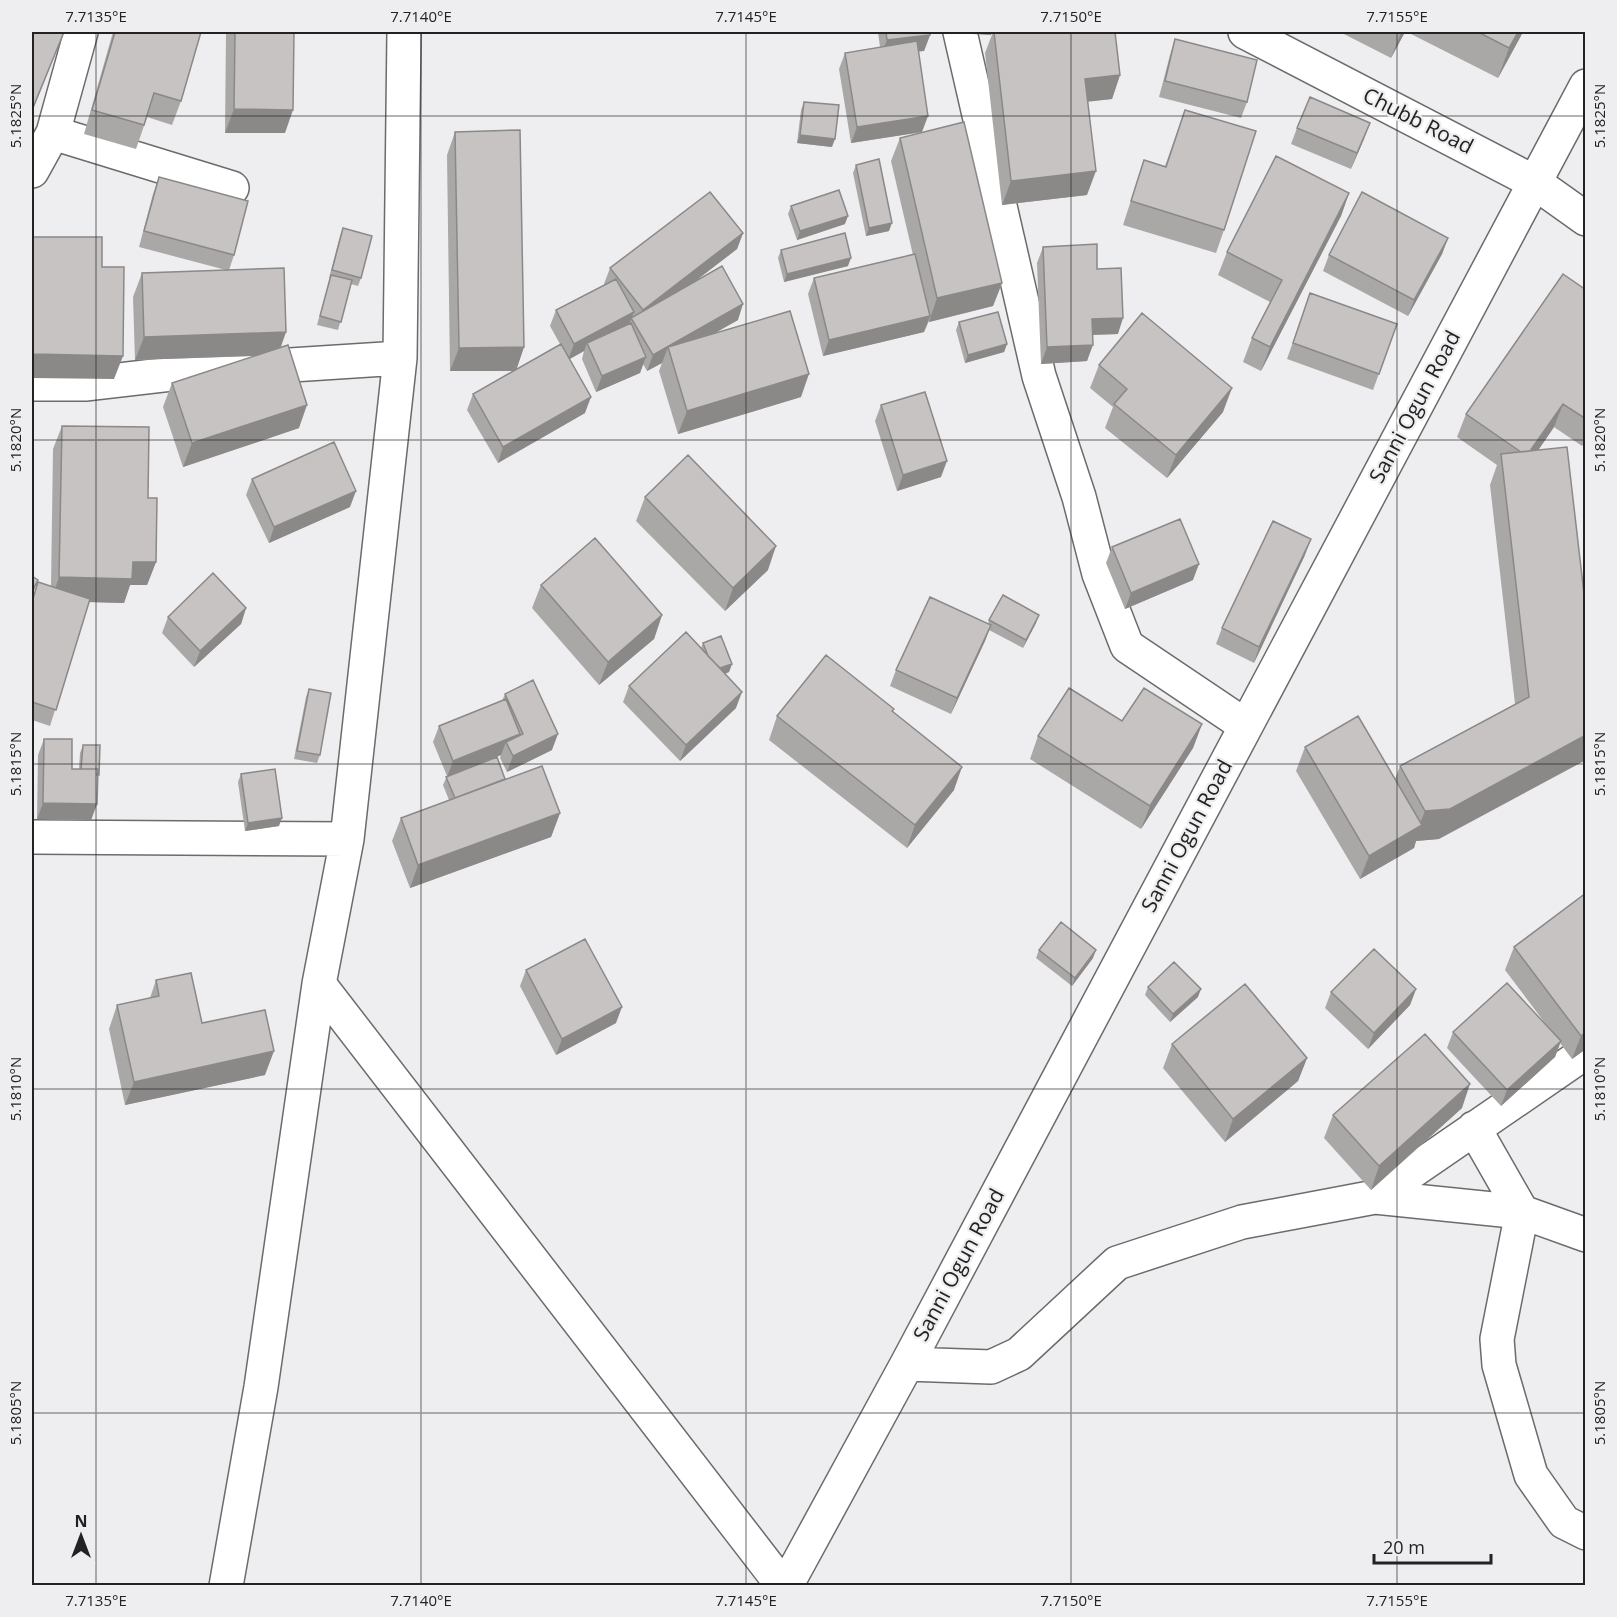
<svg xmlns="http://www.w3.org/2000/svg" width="1617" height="1617" viewBox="0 0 1617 1617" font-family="'Open Sans',sans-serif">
	<rect width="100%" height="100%" fill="#eeeef0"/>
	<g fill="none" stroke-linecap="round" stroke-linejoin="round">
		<defs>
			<path id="minor" d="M960,32L1039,376L1079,497L1099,574L1127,646L1246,726
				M1245,32L1534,182L1586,219
				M53,133L232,188
				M32,171L53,133L81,32
				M32,384H85L197,371L400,358
				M32,837L347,839
				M319,984L783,1586
				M1474,1128L1522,1212L1497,1339L1499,1365L1531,1475L1564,1522L1586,1533
				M1375,1197L1586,1052
				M907,1364L991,1367L1019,1354L1117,1263L1242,1222L1375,1197L1522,1212L1586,1235
				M226,1586L261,1387L319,984L347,839L400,358L404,32
				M786,1586L907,1364L1586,86"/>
		</defs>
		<use href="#minor" stroke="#6b6b6d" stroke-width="36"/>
		<use href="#minor" stroke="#fff" stroke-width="33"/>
	</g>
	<path fill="#aaa8a7" d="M113,32H201L181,101L172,125L147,117L136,149L84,134Z
		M222,32H294L285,133H225L226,32Z
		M878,32H930V35L924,51H918L922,132L851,143L839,69L845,53L880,47Z
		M993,32H1115L1120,75L1112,99L1088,101L1087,195L1002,205L985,53Z
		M1340,32H1405L1391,58Z
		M1407,32H1523L1498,78Z
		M1175,39L1247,102L1241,118L1159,97L1170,55Z
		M804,102L832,147L797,143L801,110Z
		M1185,110L1224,230L1216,253L1123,225L1144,160L1165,166Z
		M1297,128L1364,139L1351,169L1291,144Z
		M455,132L524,347L516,369L560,344L550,326L556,310L605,285L604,284L610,268L743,233L737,249L694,282L738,320L714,333L801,397L678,434L659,371L662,363L647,371L643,364L640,373L596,392L582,359L584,351L569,359L585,413L498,463L467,410L473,394L514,371H450L447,155Z
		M900,138L1002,283L993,306L929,322V321L924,332L823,356L808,294L814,278L913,255L891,161Z
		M856,165L889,231L866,236L853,173Z
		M159,177L234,255L229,270L286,332L280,348L299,428L183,467L163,407L172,383L255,356L135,360L133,297L142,273L226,270L139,247L153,194Z
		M1349,193L1341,216L1261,371L1243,362L1252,338L1270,302L1218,275L1227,252Z
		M791,206L845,224L797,240L788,214Z
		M343,228L361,278L358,286L351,284L338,330L317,325L330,278H329L340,236Z
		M1448,238L1442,254L1408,316L1323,271L1329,255Z
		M1043,247L1097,269L1118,334L1093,335L1087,361L1041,364L1037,263Z
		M781,250L848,266L784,282L778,258Z
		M1586,290V441L1582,446L1554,427L1538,450L1586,611L1439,839L1416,841L1414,848L1360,879L1296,771L1305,747L1395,779L1400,766L1515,704L1490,485L1497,465L1457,437L1466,414Z
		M1310,293L1397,324L1373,390L1287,359Z
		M959,322L1007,344L1004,352L965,363L956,330Z
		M1099,365L1223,412L1167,478L1105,428L1113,407L1090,388Z
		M881,405L941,477L897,491L875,421Z
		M62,426L148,498L156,562L147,585H130L124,603L89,602L50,726L32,720V599L38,582L51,587L53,449Z
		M252,479L350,507L269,543L246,495Z
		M645,497L768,570L725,611L636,521Z
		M1112,547L1193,580L1125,609L1106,563Z
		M1305,555L1254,663L1216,644L1222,628Z
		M541,585L662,615L654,639L599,685L532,608Z
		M246,608L241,624L194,667L162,633L168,617Z
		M989,620L1036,623L1023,648L989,630L985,641L951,714L890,686L896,670L988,624Z
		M703,643L732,664L729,672L725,674L736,708L680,761L623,702L629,686L701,648Z
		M309,689L320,755L317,763L294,759L306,697Z
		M505,694L552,750L507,772L500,758L501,755L477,765L505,779L560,813L551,837L410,888L392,841L401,818L449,800L443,785L447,776L433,742L439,726L502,701Z
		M893,712L954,790L907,848L769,740L777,716Z
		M1122,721L1202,724L1193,748L1141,829L1030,759L1038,736Z
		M44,739L72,769H79L80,753L83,745L97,779V804L91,820L37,819L38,755Z
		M241,774L279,826L245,831L238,782Z
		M1586,893V1049L1572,1059L1560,1043L1555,1057L1501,1106L1447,1048L1453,1032L1551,1031L1505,970L1514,947Z
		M1039,950L1093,958L1072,986L1036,958Z
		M526,970L616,1023L556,1055L520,986Z
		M156,980L202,1023L265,1075L125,1105L109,1029L117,1005L150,998Z
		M1148,987L1198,997L1170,1022L1145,995Z
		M1416,989L1410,1005L1368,1049L1325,1008L1331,992Z
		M1172,1044L1307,1058L1298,1081L1225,1142L1163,1068Z
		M1462,1108L1371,1190L1324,1138L1333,1115Z"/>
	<path fill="#8b8888" d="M64,32L32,112V110Z
		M973,32H992L991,35L972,34Z
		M1401,32H1405L1391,58Z
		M1518,32H1523L1498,78L1509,48Z
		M930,35L924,51L881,56L887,40Z
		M1120,75L1112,99L1077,103L1085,79Z
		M234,109L293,110L285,133H225Z
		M928,116L922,132L851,143L857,127Z
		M1370,123L1364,139L1351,169L1357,153Z
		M800,135L835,139L832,147L797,143Z
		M1096,171L1087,195L1002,205L1011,181Z
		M1349,193L1341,216L1261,371L1270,347Z
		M848,216L845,224L797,240L800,231Z
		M892,223L889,231L866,236L869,228Z
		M743,233L737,249L637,326L643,310Z
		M1448,238L1442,254L1408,316L1414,300Z
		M851,258L848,266L784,282L787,274Z
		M1002,283L993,306L929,322L937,298Z
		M743,304L738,320L671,358L668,347L662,363L647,371L653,355Z
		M634,312L627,329L587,343L584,351L568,360L574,344Z
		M930,316L924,332L823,356L829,340Z
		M1123,318L1118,334L1086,335L1092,319Z
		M286,332L278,355L135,360L144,337Z
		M1007,344L1004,352L965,363L968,355Z
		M1093,345L1087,361L1041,364L1047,347Z
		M524,347L516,371H450L459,348Z
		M32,354L123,356L114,379L32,378Z
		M646,357L640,373L596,392L602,376Z
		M809,374L801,397L678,434L687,411Z
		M1232,388L1223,412L1167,478L1176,455Z
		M591,397L585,413L498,463L503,447Z
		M1563,404L1554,427L1518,480L1526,456Z
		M307,405L299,428L183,467L192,443Z
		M947,461L941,477L897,491L903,475Z
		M356,491L350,507L269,543L274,527Z
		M1311,539L1305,555L1254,663L1259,647Z
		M776,546L768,570L725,611L733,588Z
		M133,562H156L147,585H130L124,603L51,601L59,577Z
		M1199,564L1193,580L1125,609L1131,593Z
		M38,580L32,596V597V591Z
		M246,608L241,624L194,667L200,651Z
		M662,615L654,639L599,685L608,662Z
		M1039,615L1036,623L1023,648L1026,640Z
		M991,625L985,641L951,714L957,698Z
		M732,664L729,672L711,679L714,671Z
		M742,692L736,708L680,761L686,745Z
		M1202,724L1193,748L1141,829L1150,806Z
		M520,734L514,750L506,742L501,755L447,777L453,761Z
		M558,734L552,750L507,772L513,756Z
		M1586,735V760L1439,839L1416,841L1414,848L1360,879L1369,856L1419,826L1425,811Z
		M962,767L954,790L907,848L915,825Z
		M43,803L97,804L91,820L37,819Z
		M560,813L551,837L410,888L418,865Z
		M282,818L279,826L245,831L248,823Z
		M1096,950L1093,958L1072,986L1075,978Z
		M1201,989L1198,997L1170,1022L1173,1014Z
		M1416,989L1410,1005L1368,1049L1374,1033Z
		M622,1007L616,1023L556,1055L562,1039Z
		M1586,1032V1049L1572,1059L1581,1036Z
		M1561,1041L1555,1057L1501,1106L1507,1090Z
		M274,1051L265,1075L125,1105L134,1082Z
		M1307,1058L1298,1081L1225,1142L1233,1119Z
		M1470,1084L1462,1108L1371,1190L1379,1166Z"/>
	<path fill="#c6c3c2" stroke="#8b8888" stroke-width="1.5" d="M32,32H64L32,110Z
		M115,32H201L181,101L154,93L144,125L92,110Z
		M235,32H294L293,110L234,109Z
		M886,32H930V35L887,40Z
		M994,32H1115L1120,75L1085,79L1096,171L1011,181Z
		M1478,32H1518L1509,48Z
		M1175,39L1257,60L1247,102L1165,81Z
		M917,41L928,116L857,127L845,53Z
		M1310,97L1370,123L1357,153L1297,128Z
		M804,102L839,105L835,139L800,135Z
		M1185,110L1256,131L1224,230L1131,201L1144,160L1166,167Z
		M964,122L1002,283L937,298L900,138Z
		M520,130L524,347L459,348L455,132Z
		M1276,156L1349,193L1270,347L1252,338L1282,280L1227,252Z
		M879,159L892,223L869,228L856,165Z
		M159,177L248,201L234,255L144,231Z
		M839,190L848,216L800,231L791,206Z
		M710,192L743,233L643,310L610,268Z
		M1362,192L1448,238L1414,300L1329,255Z
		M343,228L372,236L361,278L332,270Z
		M845,233L851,258L787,274L781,250Z
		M32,237H102V267H124L123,356L32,354Z
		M1097,244V269L1121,268L1123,318L1092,319L1093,345L1047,347L1043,247Z
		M915,254L930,316L829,340L814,278Z
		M722,266L743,304L653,355L631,318Z
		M284,268L286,332L144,337L142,273Z
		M1563,274L1586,290V419L1563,404L1530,451L1521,452L1466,414Z
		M331,275L352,280L341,322L320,316Z
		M616,279L634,312L574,344L556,310Z
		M1310,293L1397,324L1379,374L1293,343Z
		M790,311L809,374L687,411L668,347Z
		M998,312L1007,344L968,355L959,322Z
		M1142,313L1232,388L1176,455L1114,404L1127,389L1099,365Z
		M631,323L646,357L602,376L587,343Z
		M561,344L591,397L503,447L473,394Z
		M288,345L307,405L192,443L172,383Z
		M925,392L947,461L903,475L881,405Z
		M62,426L149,427L148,498H157L156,562H133L132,579L59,577Z
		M334,442L356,491L274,527L252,479Z
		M1567,447L1586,611V735L1450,809L1425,811L1400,766L1529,697L1501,454Z
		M688,455L776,546L733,588L645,497Z
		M1180,519L1199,564L1131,593L1112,547Z
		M1273,521L1311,539L1259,647L1222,628Z
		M595,538L662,615L608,662L541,585Z
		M213,573L246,608L200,651L168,617Z
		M32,576L38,580L32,591Z
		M38,582L90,599L56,710L32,702V602Z
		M1003,595L1039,615L1026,640L989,620Z
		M930,597L991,625L957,698L896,670Z
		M686,632L742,692L686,745L629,686Z
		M721,636L732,664L720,668L708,656L703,643Z
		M826,655L894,709L892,711L962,767L915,825L777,716Z
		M533,680L558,734L513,756L506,742L523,734L505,694Z
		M1069,688L1122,721L1144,688L1202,724L1150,806L1038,736Z
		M309,689L331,693L320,755L297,751Z
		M506,699L520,734L453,761L439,726Z
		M1358,716L1422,825L1369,856L1305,747Z
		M44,739H72V769H98L97,804L43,803Z
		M83,745H100L99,775H97L98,769H81Z
		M497,757L505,779L455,798L446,777Z
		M542,766L560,813L418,865L401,818Z
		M275,769L282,818L248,823L241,774Z
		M1586,893V1032L1581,1036L1514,947Z
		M1061,922L1096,950L1075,978L1039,950Z
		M585,939L622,1007L562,1039L526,970Z
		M1374,949L1416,989L1374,1033L1331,992Z
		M1174,962L1201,989L1173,1014L1148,987Z
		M191,973L202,1023L265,1010L274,1051L134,1082L117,1005L159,996L156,980Z
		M1507,983L1561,1041L1507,1090L1453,1032Z
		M1245,984L1307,1058L1233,1119L1172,1044Z
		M1425,1034L1470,1084L1379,1166L1333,1115Z"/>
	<path fill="none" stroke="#222" stroke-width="1.5" stroke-opacity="0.45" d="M96,32V1586M421,32V1586M746,32V1586M1071,32V1586M1397,32V1586M32,116H1586M32,440H1586M32,764H1586M32,1089H1586M32,1413H1586"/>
	<g text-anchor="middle" stroke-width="4.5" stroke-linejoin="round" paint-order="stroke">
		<g font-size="21" fill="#222" stroke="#eeeef0">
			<text transform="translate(1418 121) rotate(27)" y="7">Chubb Road</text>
			<text transform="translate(1415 407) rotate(-62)" y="7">Sanni Ogun Road</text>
			<text transform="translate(1187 836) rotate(-62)" y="7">Sanni Ogun Road</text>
			<text transform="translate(959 1265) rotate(-62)" y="7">Sanni Ogun Road</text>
		</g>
	</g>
	<rect width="1617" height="1617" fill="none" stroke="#eeeef0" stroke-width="66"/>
	<g transform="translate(81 1536)" stroke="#eeeef0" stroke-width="4.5" paint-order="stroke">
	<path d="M0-4.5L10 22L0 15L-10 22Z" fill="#222222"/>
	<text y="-9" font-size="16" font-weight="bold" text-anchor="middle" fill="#222222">N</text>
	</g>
	<path d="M1374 1554v9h117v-9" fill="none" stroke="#222222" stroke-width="3"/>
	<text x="1383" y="1554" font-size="18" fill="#222222" stroke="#eeeef0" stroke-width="4.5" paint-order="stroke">20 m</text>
	<rect x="33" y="33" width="1551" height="1551" fill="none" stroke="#222" stroke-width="2"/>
	<g font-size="15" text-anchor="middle" fill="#222">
		<text x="96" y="22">7.7135°E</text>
		<text x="421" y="22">7.7140°E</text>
		<text x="746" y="22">7.7145°E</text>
		<text x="1071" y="22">7.7150°E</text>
		<text x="1397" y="22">7.7155°E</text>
		<text transform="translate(16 116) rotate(-90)" y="5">5.1825°N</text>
		<text transform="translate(1600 116) rotate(-90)" y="5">5.1825°N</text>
		<text transform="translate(16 440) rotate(-90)" y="5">5.1820°N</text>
		<text transform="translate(1600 440) rotate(-90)" y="5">5.1820°N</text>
		<text transform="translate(16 764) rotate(-90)" y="5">5.1815°N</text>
		<text transform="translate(1600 764) rotate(-90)" y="5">5.1815°N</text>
		<text transform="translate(16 1089) rotate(-90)" y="5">5.1810°N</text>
		<text transform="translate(1600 1089) rotate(-90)" y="5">5.1810°N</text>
		<text transform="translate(16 1413) rotate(-90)" y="5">5.1805°N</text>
		<text transform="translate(1600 1413) rotate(-90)" y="5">5.1805°N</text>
		<text x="96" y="1606">7.7135°E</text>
		<text x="421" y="1606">7.7140°E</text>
		<text x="746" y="1606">7.7145°E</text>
		<text x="1071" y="1606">7.7150°E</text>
		<text x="1397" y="1606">7.7155°E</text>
	</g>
</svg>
